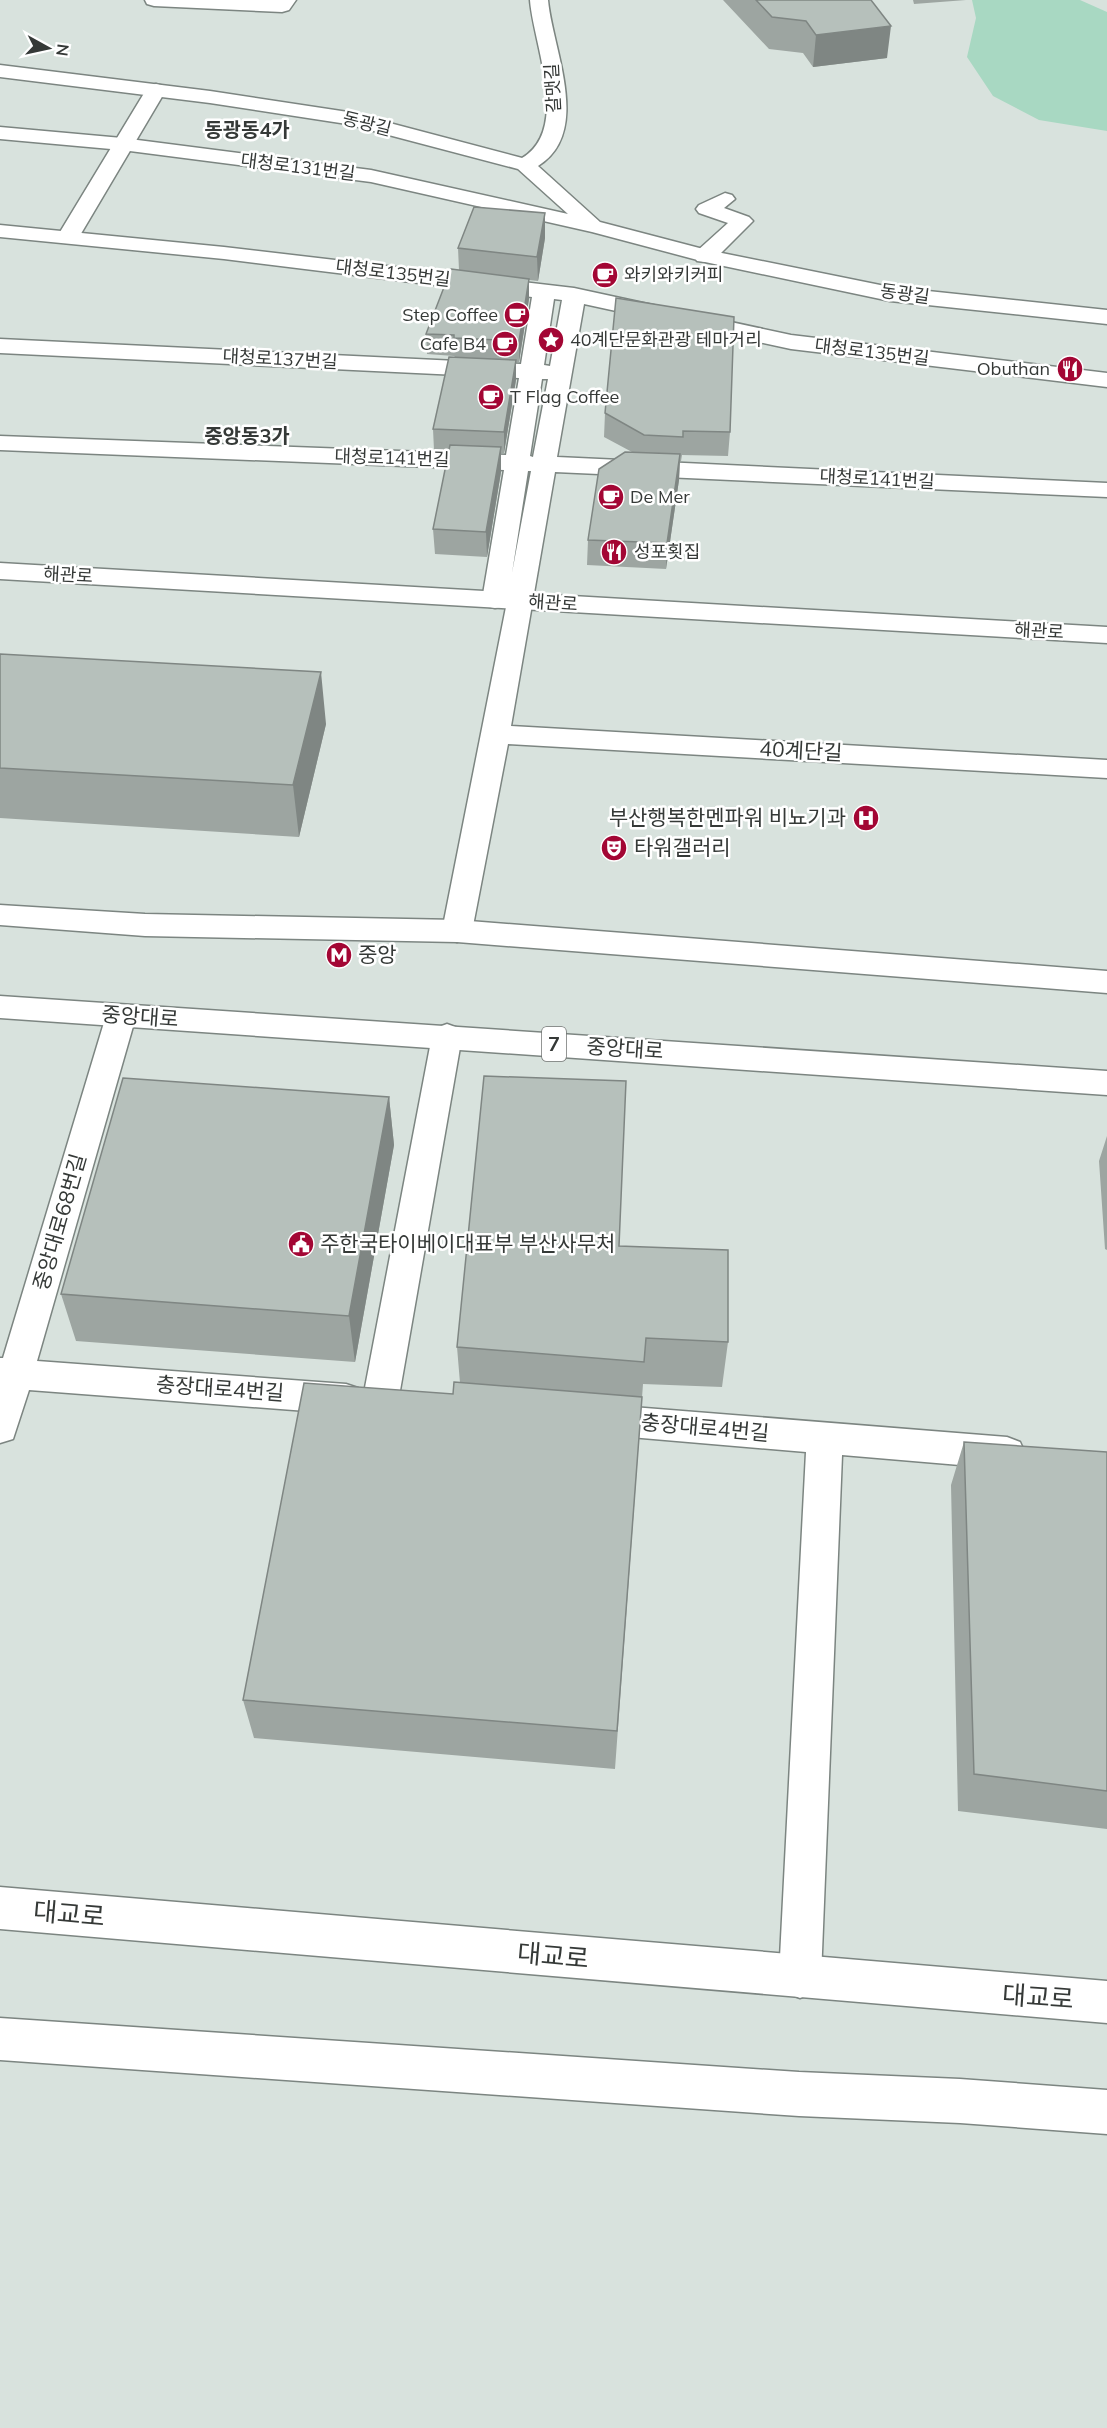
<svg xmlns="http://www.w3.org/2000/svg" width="1107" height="2428" viewBox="0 0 1107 2428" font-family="Mulish,'Noto Sans KR',sans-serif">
	<rect width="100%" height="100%" fill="#d8e2dd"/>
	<path fill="#a8d8c2" d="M972,0H1080L1107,12V131L1039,120L993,96L967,57L976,18Z"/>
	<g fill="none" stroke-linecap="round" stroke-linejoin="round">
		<defs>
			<path id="lane" d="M145,0H296L289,10L282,12L154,6L147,4Z
				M156,84L163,86L166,90L79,237L76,242L68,243L60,242L57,237L146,90L149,86Z
				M725,193L732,195L735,199L724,208L749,217L753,221L713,261L705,262L697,261L694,256L697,251L728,223L699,213L696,209L699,205Z"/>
			<path id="street" d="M530,0H548C552,48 593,132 538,166L600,222L707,250L890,287L1107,310V324L890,301L705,262L592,232L371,182L122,150L0,139V127L122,138L371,170L568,214L518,169L347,124L210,103L0,77V65L210,91L348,112L522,158C571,129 533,43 530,0Z
				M0,225L224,247L574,288L791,335L1107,373V387L791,349L584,304L557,457L1107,483V497L555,472L511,726L1107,760V778L508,744L472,931L467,938L457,942L447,938L442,931L507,602L504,606L495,608L486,606L482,600L504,470L0,450V436L506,455L519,378L0,353V339L521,364L532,297L224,259L0,237ZM554,299L562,300L550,366L544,365ZM542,379H548L533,457L530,456ZM528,471H531L512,573Z
				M121,1005L132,1008L136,1016L37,1361L346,1384L358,1388L363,1398L432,1036L436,1028L447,1024L458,1028L462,1036L398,1402L392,1413L380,1417L368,1413L363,1401L358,1410L346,1414L29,1390L13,1439L0,1443V1358H3L106,1016L110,1008Z
				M595,1404L1007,1437L1020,1442L1025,1453L1020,1464L1007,1469L842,1455L821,1977L815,1992L800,1998L785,1992L779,1977L806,1452L595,1434L582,1430L577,1419L582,1408Z"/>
			<path id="secondary" d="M0,563L1107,627V643L0,579Z
				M0,1887L1107,1981V2023L0,1929Z
				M0,2018L799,2072L960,2079L1107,2090V2134L960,2123L799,2116L0,2060Z"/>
			<path id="primary" d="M0,905L145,914L457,920L1107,971V993L457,942L145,936L0,925Z
				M0,996L1107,1071V1095L0,1018Z"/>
		</defs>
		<use href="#lane" stroke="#7c8581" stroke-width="3"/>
		<use href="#street" stroke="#7c8581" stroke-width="3"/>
		<use href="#secondary" stroke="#7c8581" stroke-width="3"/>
		<use href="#primary" stroke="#7c8581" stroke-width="3"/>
		<use href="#lane" fill="#fff" fill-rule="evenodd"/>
		<use href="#street" fill="#fff" fill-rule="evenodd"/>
		<use href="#secondary" fill="#fff" fill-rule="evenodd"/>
		<use href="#primary" fill="#fff" fill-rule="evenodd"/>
	</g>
	<path fill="#9da5a1" d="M723,0H871L887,58L813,67L803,53L769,49Z
		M913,0H966L914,4Z
		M545,213V238L538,281L529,280V299L519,362H516V380L504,453H501V472L487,557L435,554L433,529L449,450H434L433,429L455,357L454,356L427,354L426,334L459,270L458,248Z
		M605,413L730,432L728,456L682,455L681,461H680L679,480L666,569L587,565L588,540L632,452L604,437Z
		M0,654L326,724L299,837L0,818Z
		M389,1097L394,1145L355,1362L76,1341L61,1294Z
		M1107,1136V1250L1105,1249L1099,1161Z
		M619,1246L728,1342L722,1387L643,1384L615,1769L254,1738L243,1700L453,1394L460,1383L457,1347Z
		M964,1442L1107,1452V1829L958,1811L951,1485Z"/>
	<path fill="#7f8683" d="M891,26L887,58L813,67L816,35Z
		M545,213V238L538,281L537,257Z
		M529,279V299L519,362V341Z
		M516,360V380L504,453V432Z
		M501,447V472L487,557L486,532Z
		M680,454L679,480L666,569L667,543Z
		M321,672L326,724L299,837L293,785Z
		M389,1097L394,1145L355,1362L349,1316Z"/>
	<path fill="#b6c0bb" stroke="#7f8683" stroke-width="1.5" d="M756,0H871L891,26L816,35L806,21L772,17Z
		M474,207L545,213L537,257L458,248Z
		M451,269L529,279L519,341L454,338V335L426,334Z
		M616,298L734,317L730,432L683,431V437L644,435L605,413Z
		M449,357L516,360L504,432L433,429Z
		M450,445L501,447L486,532L433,529Z
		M625,452L680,454L667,543L588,540L599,469Z
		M0,654L321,672L293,785L0,768Z
		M484,1076L626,1081L619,1246L728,1250V1342L646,1338L644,1362L457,1347Z
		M123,1078L389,1097L349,1316L61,1294Z
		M454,1382L642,1397L617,1731L243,1700L304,1383L453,1394Z
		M964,1442L1107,1452V1791L974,1774Z"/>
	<defs>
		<symbol id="cafe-disc" viewBox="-11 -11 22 22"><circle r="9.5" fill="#a30634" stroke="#fff"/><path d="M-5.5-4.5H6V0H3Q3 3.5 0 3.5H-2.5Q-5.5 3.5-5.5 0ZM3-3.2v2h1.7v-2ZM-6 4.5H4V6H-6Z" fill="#fff"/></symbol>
		<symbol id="sight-disc" viewBox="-11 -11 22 22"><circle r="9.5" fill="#a30634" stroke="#fff"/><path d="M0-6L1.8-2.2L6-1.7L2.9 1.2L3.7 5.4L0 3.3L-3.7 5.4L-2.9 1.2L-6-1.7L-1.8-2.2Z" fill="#fff"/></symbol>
		<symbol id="restaurant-disc" viewBox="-11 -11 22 22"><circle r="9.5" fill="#a30634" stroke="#fff"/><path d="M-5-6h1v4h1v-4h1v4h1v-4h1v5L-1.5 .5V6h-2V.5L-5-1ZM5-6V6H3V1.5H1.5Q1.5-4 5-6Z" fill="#fff"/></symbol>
		<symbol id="hospital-disc" viewBox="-11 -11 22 22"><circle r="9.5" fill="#a30634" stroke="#fff"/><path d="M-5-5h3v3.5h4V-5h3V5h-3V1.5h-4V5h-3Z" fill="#fff"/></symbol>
		<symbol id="theatre-disc" viewBox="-11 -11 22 22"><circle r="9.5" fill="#a30634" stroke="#fff"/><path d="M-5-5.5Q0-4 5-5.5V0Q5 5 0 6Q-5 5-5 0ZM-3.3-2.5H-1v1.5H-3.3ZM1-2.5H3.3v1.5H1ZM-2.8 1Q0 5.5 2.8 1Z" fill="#fff"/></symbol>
		<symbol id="metro-disc" viewBox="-11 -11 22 22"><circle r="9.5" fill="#a30634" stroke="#fff"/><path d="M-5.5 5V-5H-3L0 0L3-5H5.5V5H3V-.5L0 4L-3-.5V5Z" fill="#fff"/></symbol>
		<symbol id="civic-disc" viewBox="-11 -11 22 22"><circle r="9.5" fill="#a30634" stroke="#fff"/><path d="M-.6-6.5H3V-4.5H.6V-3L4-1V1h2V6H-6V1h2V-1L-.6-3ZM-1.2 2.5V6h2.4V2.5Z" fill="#fff"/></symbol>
	</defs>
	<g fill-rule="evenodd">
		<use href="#cafe-disc" x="590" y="260" width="30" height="30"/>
		<use href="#cafe-disc" x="502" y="300" width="30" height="30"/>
		<use href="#sight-disc" x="536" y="325" width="30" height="30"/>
		<use href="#cafe-disc" x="490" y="329" width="30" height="30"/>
		<use href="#restaurant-disc" x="1055" y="354" width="30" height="30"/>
		<use href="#cafe-disc" x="476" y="382" width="30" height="30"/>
		<use href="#cafe-disc" x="596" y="482" width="30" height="30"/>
		<use href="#restaurant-disc" x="599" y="537" width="30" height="30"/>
		<use href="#hospital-disc" x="851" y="803" width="30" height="30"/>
		<use href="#theatre-disc" x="599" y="833" width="30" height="30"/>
		<use href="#metro-disc" x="324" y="940" width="30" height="30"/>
		<use href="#civic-disc" x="286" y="1229" width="30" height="30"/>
	</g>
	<g text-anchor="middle" stroke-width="5" stroke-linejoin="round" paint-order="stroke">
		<g font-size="18" fill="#353937" stroke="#fff">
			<text transform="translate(553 88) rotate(-93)" y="6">갈맷길</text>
			<text transform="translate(367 124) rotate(14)" y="6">동광길</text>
			<text transform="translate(298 167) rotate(7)" y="6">대청로131번길</text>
			<text transform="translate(393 273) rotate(7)" y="6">대청로135번길</text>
			<text transform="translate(905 294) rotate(8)" y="6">동광길</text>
			<text transform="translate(872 352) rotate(7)" y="6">대청로135번길</text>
			<text transform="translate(280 359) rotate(3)" y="6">대청로137번길</text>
			<text transform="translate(392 458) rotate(2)" y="6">대청로141번길</text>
			<text transform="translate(877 479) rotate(3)" y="6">대청로141번길</text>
			<text transform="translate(68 575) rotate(3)" y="6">해관로</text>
			<text transform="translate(553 603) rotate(4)" y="6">해관로</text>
			<text transform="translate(1039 631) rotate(3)" y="6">해관로</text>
		</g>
		<g font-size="18" fill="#353937" stroke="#fff" text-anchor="start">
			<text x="624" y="281">와키와키커피</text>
			<text x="498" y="321" text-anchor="end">Step Coffee</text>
			<text x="570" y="346">40계단문화관광 테마거리</text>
			<text x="486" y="350" text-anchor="end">Cafe B4</text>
			<text x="1050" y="375" text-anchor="end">Obuthan</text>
			<text x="510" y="403">T Flag Coffee</text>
			<text x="630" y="503">De Mer</text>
			<text x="634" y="558">성포횟집</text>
		</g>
		<g font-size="20" font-weight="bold" fill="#353937" stroke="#fff">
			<text x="247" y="137">동광동4가</text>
			<text x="247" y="443">중앙동3가</text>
		</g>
		<rect fill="#fff" stroke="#727473" stroke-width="1.5" x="542" y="1027" width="24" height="34" rx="4.5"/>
		<g font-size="20" font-weight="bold" fill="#353937">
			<text x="554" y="1051">7</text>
		</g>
		<g font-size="21" fill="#353937" stroke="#fff">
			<text transform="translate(801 751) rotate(3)" y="7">40계단길</text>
			<text transform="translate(140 1017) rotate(4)" y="7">중앙대로</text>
			<text transform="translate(625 1049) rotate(4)" y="7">중앙대로</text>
			<text transform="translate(60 1222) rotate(-74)" y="7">중앙대로68번길</text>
			<text transform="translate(220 1389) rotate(4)" y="7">충장대로4번길</text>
			<text transform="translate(705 1428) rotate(5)" y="7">충장대로4번길</text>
		</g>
		<g font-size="21" fill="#353937" stroke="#fff" text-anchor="start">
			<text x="846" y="825" text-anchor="end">부산행복한멘파워 비뇨기과</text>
			<text x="634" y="855">타워갤러리</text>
			<text x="358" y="962">중앙</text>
			<text x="320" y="1251">주한국타이베이대표부 부산사무처</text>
		</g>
		<g font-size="26" fill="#353937" stroke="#fff">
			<text transform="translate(69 1914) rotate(5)" y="9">대교로</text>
			<text transform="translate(553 1956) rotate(5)" y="9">대교로</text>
			<text transform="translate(1038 1997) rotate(4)" y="9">대교로</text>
		</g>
	</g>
	<g transform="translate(48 48) rotate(98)" stroke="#ffffff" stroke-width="4.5" paint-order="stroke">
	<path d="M0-4.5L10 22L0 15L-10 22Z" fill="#353937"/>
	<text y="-9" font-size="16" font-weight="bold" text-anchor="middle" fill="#353937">N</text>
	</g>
</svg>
